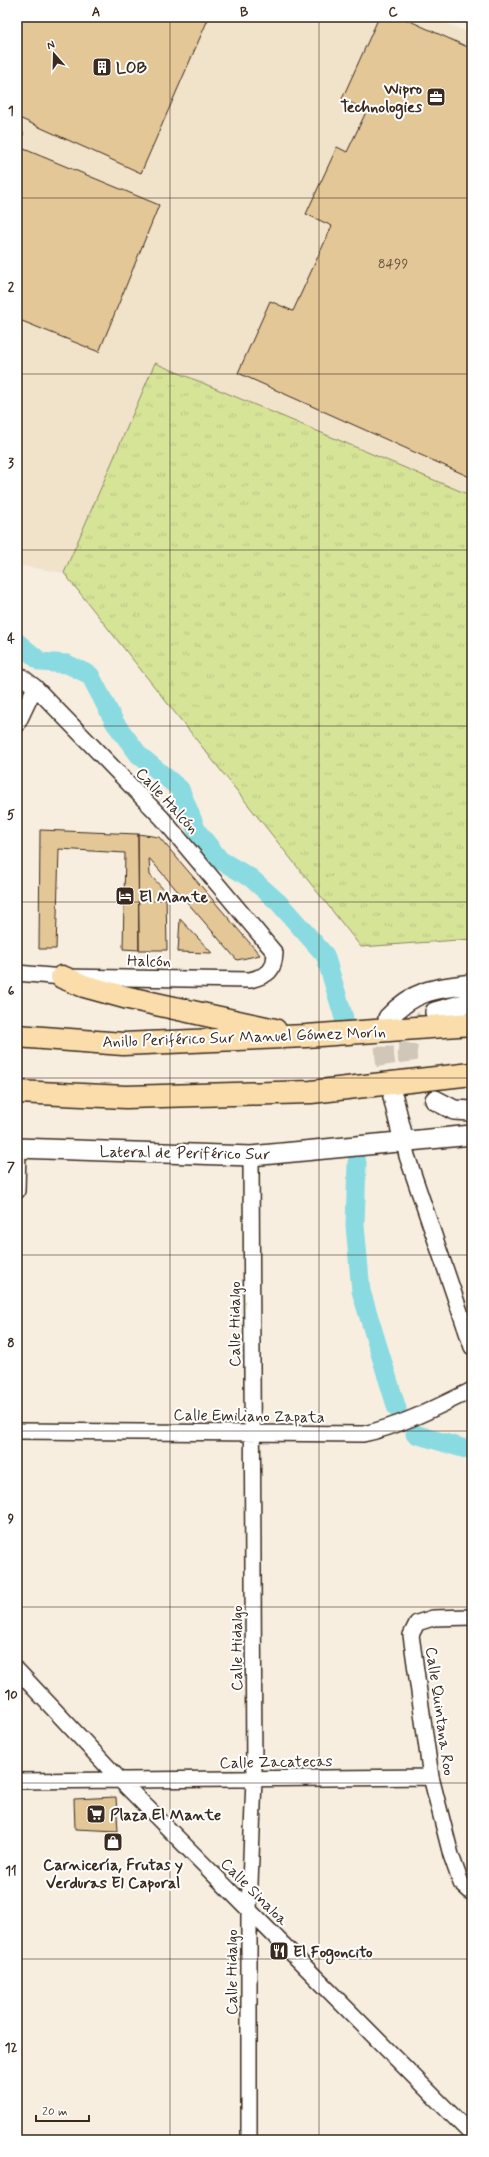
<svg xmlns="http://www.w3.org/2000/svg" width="489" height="2157" viewBox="0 0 489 2157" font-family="Mynerve,sans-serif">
	<defs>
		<pattern id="grass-tufts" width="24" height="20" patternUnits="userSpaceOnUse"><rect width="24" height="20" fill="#d6e498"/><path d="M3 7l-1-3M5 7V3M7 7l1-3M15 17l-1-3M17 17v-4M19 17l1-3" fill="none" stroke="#b9c483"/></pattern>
	</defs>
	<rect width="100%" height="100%" fill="#f7eee0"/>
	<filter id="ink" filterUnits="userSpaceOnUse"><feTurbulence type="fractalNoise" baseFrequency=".025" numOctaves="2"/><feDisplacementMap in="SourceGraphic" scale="8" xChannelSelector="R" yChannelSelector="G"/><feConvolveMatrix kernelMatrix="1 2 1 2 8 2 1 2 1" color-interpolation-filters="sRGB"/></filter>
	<g filter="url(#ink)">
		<path fill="#f1e2ca" d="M17,17H431L472,34V496L156,363L64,573L17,565Z"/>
		<path fill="url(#grass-tufts)" stroke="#88875b" d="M17,129L24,133L17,150Z
			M155,363L472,496V939L361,947L64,573Z"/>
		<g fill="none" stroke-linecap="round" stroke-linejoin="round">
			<path stroke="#89dbe1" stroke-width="19" d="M17,642L41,662L67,664L90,675L115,723L139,755L180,789L197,831L220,860L251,878L279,903L325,955L344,1018
				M357,1162L355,1225L361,1291L397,1409
				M415,1434L472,1451"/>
		</g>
		<path fill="#e3c797" stroke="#3b2a1e" d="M17,17H209L141,173L17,117Z
			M379,17H401L472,49V478L238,373L270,301L293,311L332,226L306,214L337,147L347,152L367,110L342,99Z
			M24,149L159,205L99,352L17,319V166Z
			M40,830L138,834L139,950L123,949L125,853L59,849L56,949H39Z
			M138,834L159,837L260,955L237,960L149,858L150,875L166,892L167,950H139Z
			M180,919L212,953L178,952Z
			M116,1797L118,1831L75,1829L74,1799Z"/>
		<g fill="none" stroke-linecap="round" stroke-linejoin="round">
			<path stroke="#d1c7b9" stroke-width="19" stroke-dasharray="19 10" stroke-linecap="butt" d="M388,1018C380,1048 386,1068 393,1097
				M424,1019C397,1043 404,1083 435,1100"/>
			<defs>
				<path id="minor" d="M17,673L35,687L162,818L275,953C274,972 268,975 250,980L62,977L17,973
					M17,725L35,687
					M404,1142L407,1156L472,1347
					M17,1191L18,1148
					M17,1431L363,1434C401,1426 437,1407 472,1390
					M472,1617L433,1618L417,1623L411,1635L431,1777L451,1855L461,1883L472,1893
					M17,1670L120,1780L472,2135
					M17,1781L431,1777
					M249,2140V1910L254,1779L251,1156"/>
				<path id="tertiary" d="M435,1012L472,1002
					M388,1018C414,990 436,988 472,984
					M393,1097L404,1142
					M435,1100L454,1110L472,1111
					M17,1148L251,1156L472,1135"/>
				<path id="trunk" d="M62,977L84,986L124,997L275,1030
					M17,1036L123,1044L306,1036L472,1024
					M17,1092L126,1097L311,1092L472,1074"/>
			</defs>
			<use href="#minor" stroke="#3b2a1e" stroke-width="18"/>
			<use href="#tertiary" stroke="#3b2a1e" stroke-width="22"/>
			<use href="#trunk" stroke="#3b2a1e" stroke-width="25"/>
			<use href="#minor" stroke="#fff" stroke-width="15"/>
			<use href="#tertiary" stroke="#fff" stroke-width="19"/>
			<use href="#trunk" stroke="#faddab" stroke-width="22"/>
		</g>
	</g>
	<path fill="none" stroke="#3b2a1e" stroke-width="1" stroke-opacity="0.55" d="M170,17V2140M319,17V2140M17,198H472M17,374H472M17,550H472M17,726H472M17,902H472M17,1078H472M17,1255H472M17,1431H472M17,1607H472M17,1783H472M17,1959H472"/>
	<defs>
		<symbol id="building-square" viewBox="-11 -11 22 22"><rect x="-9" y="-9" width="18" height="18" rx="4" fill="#3b2a1e" stroke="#fff"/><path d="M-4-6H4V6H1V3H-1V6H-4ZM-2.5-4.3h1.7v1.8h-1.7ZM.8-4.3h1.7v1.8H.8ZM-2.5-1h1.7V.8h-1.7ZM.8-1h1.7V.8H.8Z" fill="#fff"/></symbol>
		<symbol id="office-square" viewBox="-11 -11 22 22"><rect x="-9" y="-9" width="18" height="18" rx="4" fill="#3b2a1e" stroke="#fff"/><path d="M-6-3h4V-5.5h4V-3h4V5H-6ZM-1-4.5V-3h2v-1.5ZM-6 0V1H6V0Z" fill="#fff"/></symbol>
		<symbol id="hotel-square" viewBox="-11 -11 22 22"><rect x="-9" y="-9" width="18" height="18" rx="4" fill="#3b2a1e" stroke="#fff"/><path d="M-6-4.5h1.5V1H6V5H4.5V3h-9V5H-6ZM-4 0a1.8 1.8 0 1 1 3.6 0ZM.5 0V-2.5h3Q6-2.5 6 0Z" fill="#fff"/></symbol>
		<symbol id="supermarket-square" viewBox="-11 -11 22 22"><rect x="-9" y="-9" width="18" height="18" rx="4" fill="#3b2a1e" stroke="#fff"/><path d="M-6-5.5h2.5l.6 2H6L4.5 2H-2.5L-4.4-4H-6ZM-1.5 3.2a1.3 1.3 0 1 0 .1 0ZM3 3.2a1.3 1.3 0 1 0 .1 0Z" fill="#fff"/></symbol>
		<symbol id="shop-square" viewBox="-11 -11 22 22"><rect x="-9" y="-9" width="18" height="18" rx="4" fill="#3b2a1e" stroke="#fff"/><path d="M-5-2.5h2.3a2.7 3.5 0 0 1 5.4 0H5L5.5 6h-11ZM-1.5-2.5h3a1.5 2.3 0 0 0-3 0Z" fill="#fff"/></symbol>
		<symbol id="restaurant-square" viewBox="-11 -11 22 22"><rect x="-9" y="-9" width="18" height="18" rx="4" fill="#3b2a1e" stroke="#fff"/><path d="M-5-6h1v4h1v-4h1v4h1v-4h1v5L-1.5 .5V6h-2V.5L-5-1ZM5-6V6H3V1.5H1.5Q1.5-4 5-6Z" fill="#fff"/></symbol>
	</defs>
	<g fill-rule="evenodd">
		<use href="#building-square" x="91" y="56" width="22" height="22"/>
		<use href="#office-square" x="425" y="86" width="22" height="22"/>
		<use href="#hotel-square" x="114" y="885" width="22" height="22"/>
		<use href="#supermarket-square" x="85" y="1803" width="22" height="22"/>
		<use href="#shop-square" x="102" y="1831" width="22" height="22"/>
		<use href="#restaurant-square" x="268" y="1940" width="22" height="22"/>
	</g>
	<g text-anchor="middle" stroke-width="4" stroke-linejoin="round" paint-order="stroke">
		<g font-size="14" fill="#65513c">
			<text x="393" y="268">8499</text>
		</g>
		<g font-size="16" font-weight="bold" fill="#3b2a1e" stroke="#fff" text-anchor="start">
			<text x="116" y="73">LOB</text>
			<text x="422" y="94" text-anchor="end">Wipro<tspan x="422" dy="18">Technologies</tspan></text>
			<text x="139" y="902">El Mante</text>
			<text x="110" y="1820">Plaza El Mante</text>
			<text x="113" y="1870" text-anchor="middle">Carnicería, Frutas y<tspan x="113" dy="18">Verduras El Caporal</tspan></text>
			<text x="293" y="1957">El Fogoncito</text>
		</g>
		<g font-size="16" fill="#3b2a1e" stroke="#fff">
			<text transform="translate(168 800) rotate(47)" y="6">Calle Halcón</text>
			<text transform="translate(149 960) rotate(1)" y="6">Halcón</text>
			<text transform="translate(244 1036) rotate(-2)" y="6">Anillo Periférico Sur Manuel Gómez Morín</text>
			<text transform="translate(185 1152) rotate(1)" y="6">Lateral de Periférico Sur</text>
			<text transform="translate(234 1324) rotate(-90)" y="6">Calle Hidalgo</text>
			<text transform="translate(249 1415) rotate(1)" y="6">Calle Emiliano Zapata</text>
			<text transform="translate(236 1648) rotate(-90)" y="6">Calle Hidalgo</text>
			<text transform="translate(441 1711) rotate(82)" y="6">Calle Quintana Roo</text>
			<text transform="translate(276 1761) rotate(-1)" y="6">Calle Zacatecas</text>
			<text transform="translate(255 1891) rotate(45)" y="6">Calle Sinaloa</text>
			<text transform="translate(231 1972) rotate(-90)" y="6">Calle Hidalgo</text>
		</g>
	</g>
	<rect width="489" height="2157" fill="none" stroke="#fff" stroke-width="44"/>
	<g transform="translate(54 54) rotate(340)" stroke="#ffffff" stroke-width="3" paint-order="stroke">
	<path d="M0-3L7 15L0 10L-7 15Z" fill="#3b2a1e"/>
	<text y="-6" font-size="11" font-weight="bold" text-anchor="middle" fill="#3b2a1e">N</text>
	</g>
	<path d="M36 2115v6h53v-6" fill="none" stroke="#3b2a1e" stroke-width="2"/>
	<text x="42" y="2115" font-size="12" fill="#3b2a1e" stroke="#ffffff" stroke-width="3" paint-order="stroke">20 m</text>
	<rect x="22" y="22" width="445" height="2113" fill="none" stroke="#3b2a1e" stroke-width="1.5"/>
	<g font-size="13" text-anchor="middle" font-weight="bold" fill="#3b2a1e">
		<text x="96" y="16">A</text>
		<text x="244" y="16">B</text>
		<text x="393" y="16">C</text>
		<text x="11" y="115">1</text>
		<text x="11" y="291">2</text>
		<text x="11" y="467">3</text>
		<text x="11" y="643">4</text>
		<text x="11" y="819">5</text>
		<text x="11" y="995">6</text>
		<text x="11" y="1171">7</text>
		<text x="11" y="1347">8</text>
		<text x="11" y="1523">9</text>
		<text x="11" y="1699">10</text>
		<text x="11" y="1875">11</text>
		<text x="11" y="2052">12</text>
	</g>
</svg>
